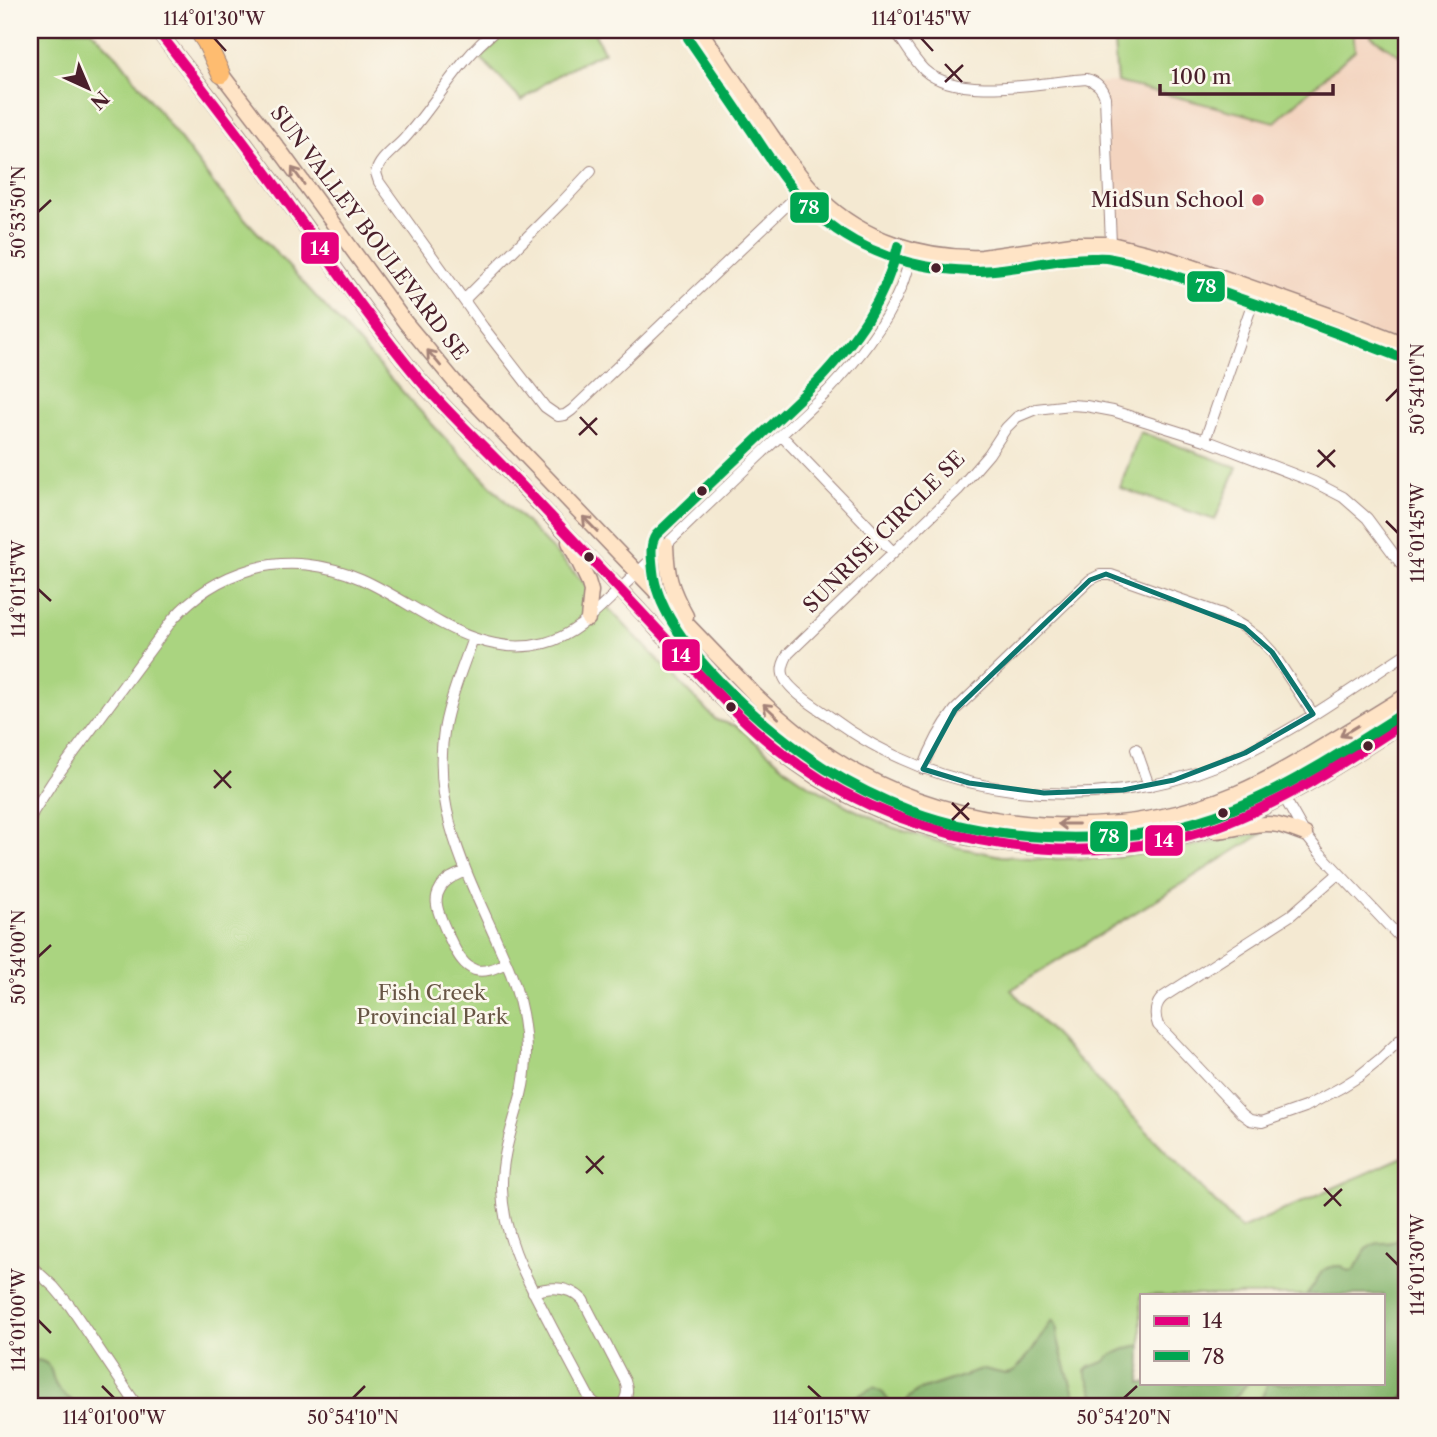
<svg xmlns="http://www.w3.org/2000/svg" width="1437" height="1437" viewBox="0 0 1437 1437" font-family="'Libre Caslon Text',serif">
	<rect width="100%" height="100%" fill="#fbf7ec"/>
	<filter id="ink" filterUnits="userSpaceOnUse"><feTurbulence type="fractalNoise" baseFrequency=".0143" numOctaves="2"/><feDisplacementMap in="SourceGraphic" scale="14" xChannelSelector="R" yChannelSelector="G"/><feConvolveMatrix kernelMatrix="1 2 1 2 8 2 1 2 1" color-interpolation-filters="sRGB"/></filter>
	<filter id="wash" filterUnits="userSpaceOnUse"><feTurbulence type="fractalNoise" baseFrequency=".00686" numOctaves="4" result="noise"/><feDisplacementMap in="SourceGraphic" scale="28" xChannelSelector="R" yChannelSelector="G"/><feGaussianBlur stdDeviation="1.57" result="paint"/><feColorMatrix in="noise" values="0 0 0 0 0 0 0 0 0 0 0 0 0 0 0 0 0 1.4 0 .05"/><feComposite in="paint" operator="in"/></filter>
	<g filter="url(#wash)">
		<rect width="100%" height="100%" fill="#f4e9d2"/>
		<path fill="#f3d4bf" d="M1353,30H1407V345L1111,244L1105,97L1097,83L1117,82L1275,122L1355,51Z"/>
		<path fill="#aad480" stroke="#7a7a56" stroke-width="2" fill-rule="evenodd" d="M30,30H91L118,57L217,188L442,435L716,720L737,726L789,771L811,786L849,807L891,827L956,847L1001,856L1045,859L1102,858L1160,852L1265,832L1011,990L1241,1229L1403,1157L1407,1152V1407H30ZM1141,1295H1383V1383H1141Z
			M514,30H593L604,52C575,64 546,80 522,101L481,58L500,39Z
			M1113,30H1353L1355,50L1275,122L1117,82Z
			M1373,30H1407V52L1402,57L1371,36Z
			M1140,432L1237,467L1215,520L1120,488Z"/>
		<path fill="#87b66e" stroke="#686a4c" stroke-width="2" d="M1407,1205V1394L1395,1407H1262L1261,1399L1268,1383H1383V1295H1306C1322,1280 1315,1265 1342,1266L1346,1270L1352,1271C1361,1263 1361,1255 1368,1248C1382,1235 1394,1256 1406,1223L1399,1216L1401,1211Z
			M1052,1320L1056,1324C1059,1354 1070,1378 1078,1407H905L908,1398L917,1391L984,1369L1005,1374L1010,1373L1015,1371L1032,1351Z
			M1141,1345V1383H1248L1234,1398L1237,1402L1242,1401L1251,1407H1099L1085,1371L1089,1367L1104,1362L1111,1355L1131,1347Z
			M38,1360C56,1364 49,1376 57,1387C62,1395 73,1400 79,1407H30V1363Z
			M874,1388L883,1393L893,1407H840L850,1399Z"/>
	</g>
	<g filter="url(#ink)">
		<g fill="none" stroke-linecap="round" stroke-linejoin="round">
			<defs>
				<path id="street" d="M496,30C458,60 436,104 404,139C394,150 379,159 376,173L379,182L483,327L545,407L558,416L565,415L572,410L808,185
					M895,30C904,43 913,59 924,70C958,101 1044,82 1086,79C1096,81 1102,87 1105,97L1111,244
					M464,300L563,201L591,171
					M781,435L893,552
					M1205,440L1257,290
					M1407,572L1367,518L1343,497L1314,482L1205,440L1113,411L1086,406L1071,405L1036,409L1017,417L1006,428L989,454L958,490L788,654C785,660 781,667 783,674C785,688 817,708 829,716C940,800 1093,816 1221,764C1288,736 1347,692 1407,653
					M473,638C463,667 451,694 445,725C428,817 478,892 511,974C525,1012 531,1056 521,1095C513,1126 501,1156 502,1189C503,1235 524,1274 545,1314C560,1343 575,1371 590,1399L599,1407
					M1136,749L1149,786
					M923,769C931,747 940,729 955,710L1090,580L1100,575H1111L1222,614L1244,627L1261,640L1272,652L1313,714
					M1272,776L1305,834L1320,853L1407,945
					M30,821L33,812L53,781L173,619C194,595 221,578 252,569C288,559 327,564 361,579C420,605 476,661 545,643C575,635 596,612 618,591C636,574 654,557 671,540C723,490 775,440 828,391C857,360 885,326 901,287C906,275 909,262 912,249
					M466,871C456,875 445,879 440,889C437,894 436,900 437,905C438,915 455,952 462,960C465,964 470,968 475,970C486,973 497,967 506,963
					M1338,874L1291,915L1163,997C1155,1004 1154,1015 1158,1025L1242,1114L1250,1120L1262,1122L1305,1107L1342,1087L1358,1077L1379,1060L1407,1033
					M30,1265L54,1287L70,1306L138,1407
					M533,1292C551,1286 569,1286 583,1300L625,1381C629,1392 627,1401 618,1407"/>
				<path id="secondary" d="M157,30C196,79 235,129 272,180C320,246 366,315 418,378C441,405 467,430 492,455C530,494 567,534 605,574C668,638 725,711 797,764C904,843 1071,870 1198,833C1274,810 1341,764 1407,721
					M700,30C720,61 742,92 763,123C781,149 798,176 821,199C862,240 924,259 982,257L1072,244H1111L1167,258L1202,270L1343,320L1407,345
					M216,67L284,156L405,322L454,381L753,693C785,724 819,752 858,773C971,834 1118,843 1237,793C1265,781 1291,766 1317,750C1347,732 1377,714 1407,695
					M569,542L588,581L591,591L588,619
					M666,545C667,576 671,589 686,616
					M1215,831C1235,830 1257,821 1278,825C1287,827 1296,831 1305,834"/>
				<path id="highway" d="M198,30L206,42L221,74"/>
			</defs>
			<use href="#street" stroke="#9f847e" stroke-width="12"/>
			<use href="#secondary" stroke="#9f847e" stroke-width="17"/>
			<use href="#highway" stroke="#9f847e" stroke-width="20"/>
			<use href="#street" stroke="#fff" stroke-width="10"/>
			<use href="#secondary" stroke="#ffe4c6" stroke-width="14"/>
			<use href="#highway" stroke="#febc70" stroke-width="18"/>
			<defs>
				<path id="bus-1" d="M157,30C201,86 245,142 286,200C329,260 371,322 418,378C441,405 467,430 492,455C527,490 560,526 594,562C624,594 654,626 684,658C719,696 755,735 798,764C916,848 1093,876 1229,822C1293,797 1350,758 1407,721"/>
				<path id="bus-2" d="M688,38C709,69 730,99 751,130C769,157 787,186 811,209C856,252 915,270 976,271C1014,271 1052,258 1091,258C1098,258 1105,257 1112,259C1155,267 1197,283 1238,298C1293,317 1348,337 1402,358
					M898,246C885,301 856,340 818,381L656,535C649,545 652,559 653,571C660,641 769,733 826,769C853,786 882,800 911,811C973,834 1039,840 1104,837C1226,832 1308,773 1407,711"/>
			</defs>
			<use href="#bus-1" stroke="#fbf7ec" stroke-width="16"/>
			<use href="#bus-2" stroke="#fbf7ec" stroke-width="16"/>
			<use href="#bus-1" stroke="#e5007d" stroke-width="10"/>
			<use href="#bus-2" stroke="#00a651" stroke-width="10"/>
		</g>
		<defs><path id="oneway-shaft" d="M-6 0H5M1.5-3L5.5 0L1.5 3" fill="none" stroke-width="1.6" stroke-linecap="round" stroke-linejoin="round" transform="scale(1.75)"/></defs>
		<g stroke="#a48278">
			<use href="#oneway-shaft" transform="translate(298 176) rotate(-126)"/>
			<use href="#oneway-shaft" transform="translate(434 358) rotate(-130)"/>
			<use href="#oneway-shaft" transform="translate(590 524) rotate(-134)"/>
			<use href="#oneway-shaft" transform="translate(771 711) rotate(-137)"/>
			<use href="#oneway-shaft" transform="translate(1349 731) rotate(149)"/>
			<use href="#oneway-shaft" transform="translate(1068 824) rotate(-180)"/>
		</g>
	</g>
	<path fill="none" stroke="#0f766e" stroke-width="5" stroke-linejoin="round" d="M1106,574L1244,627L1272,652L1313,714L1245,753L1174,780L1123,790L1044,793L969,783L923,769L955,710L1090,580Z"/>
	<path fill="none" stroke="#4a1f2b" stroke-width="2.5" d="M214,38L226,51M921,38L933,51M945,64L962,82M945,82L963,65M38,212L51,200M1386,401L1398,389M580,417L597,435M579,435L597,418M1318,450L1335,467M1317,467L1335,450M1386,521L1398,533M38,589L51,601M214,770L231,788M214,788L231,771M952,803L969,820M952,820L969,803M38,957L51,945M586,1156L603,1174M586,1173L604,1156M1324,1188L1341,1206M1324,1206L1342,1189M1386,1253L1398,1265M38,1320L51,1333M102,1386L114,1398M808,1386L821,1398M353,1398L365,1386M1124,1398L1137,1386"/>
	<circle fill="#d1495b" stroke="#fbf7ec" stroke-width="2.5" cx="1258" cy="200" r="7"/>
	<g fill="#4a1f2b" stroke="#fbf7ec" stroke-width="2.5">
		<circle cx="936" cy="268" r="6"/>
		<circle cx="702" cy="491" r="6"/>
		<circle cx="589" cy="557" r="6"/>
		<circle cx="731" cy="707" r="6"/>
		<circle cx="1368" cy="746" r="6"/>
		<circle cx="1223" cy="813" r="6"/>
	</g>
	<g text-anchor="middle" stroke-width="5" stroke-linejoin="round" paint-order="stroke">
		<g font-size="21" fill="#4a1f2b" stroke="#fbf7ec" text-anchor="end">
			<text x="1244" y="207">MidSun School</text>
		</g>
		<g font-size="21" fill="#4a1f2b" stroke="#fbf7ec">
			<text transform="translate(369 233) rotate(53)" y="7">SUN VALLEY BOULEVARD SE</text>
			<text transform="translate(884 532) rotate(-45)" y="7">SUNRISE CIRCLE SE</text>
		</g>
		<g font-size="21" fill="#675544" stroke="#fbf7ec">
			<text x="432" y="1000">Fish Creek<tspan x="432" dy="24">Provincial Park</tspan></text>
		</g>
	</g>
	<g stroke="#fbf7ec" stroke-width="2.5">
		<rect x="789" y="191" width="41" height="33" rx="7" fill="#00a651"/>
		<rect x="300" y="231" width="40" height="34" rx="7" fill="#e5007d"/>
		<rect x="1186" y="270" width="40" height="33" rx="7" fill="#00a651"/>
		<rect x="661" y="638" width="40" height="34" rx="7" fill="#e5007d"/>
		<rect x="1089" y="820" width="40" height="33" rx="7" fill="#00a651"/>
		<rect x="1144" y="824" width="40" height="33" rx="7" fill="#e5007d"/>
	</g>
	<g font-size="19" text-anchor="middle" font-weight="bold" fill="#fff">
		<text x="809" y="214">78</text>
		<text x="320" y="255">14</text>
		<text x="1206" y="293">78</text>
		<text x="681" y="662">14</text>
		<text x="1109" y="843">78</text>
		<text x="1164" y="847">14</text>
	</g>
	<rect width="1437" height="1437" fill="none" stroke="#fbf7ec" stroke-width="77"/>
	<rect x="1140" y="1294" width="245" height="91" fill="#fbf7ec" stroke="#b4a19f" stroke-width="2"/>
	<rect x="1154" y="1316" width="35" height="10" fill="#e5007d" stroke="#b4a19f" stroke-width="2"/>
	<text x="1202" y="1328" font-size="21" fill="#4a1f2b">14</text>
	<rect x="1154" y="1351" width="35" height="10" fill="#00a651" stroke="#b4a19f" stroke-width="2"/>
	<text x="1202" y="1364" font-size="21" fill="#4a1f2b">78</text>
	<g transform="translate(88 88) rotate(136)" stroke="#fbf7ec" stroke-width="5" paint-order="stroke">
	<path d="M0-5L12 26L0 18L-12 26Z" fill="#4a1f2b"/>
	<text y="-10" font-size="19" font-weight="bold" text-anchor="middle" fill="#4a1f2b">N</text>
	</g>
	<path d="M1160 84v10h173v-10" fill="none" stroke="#4a1f2b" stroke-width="3.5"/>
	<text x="1171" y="84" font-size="21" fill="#4a1f2b" stroke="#fbf7ec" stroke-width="5" paint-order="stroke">100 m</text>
	<rect x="38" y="38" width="1360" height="1360" fill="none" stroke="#4a1f2b" stroke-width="2.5"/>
	<g font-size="18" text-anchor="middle" fill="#4a1f2b">
		<text x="214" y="25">114°01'30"W</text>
		<text x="921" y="25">114°01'45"W</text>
		<text transform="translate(19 212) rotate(-90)" y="6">50°53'50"N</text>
		<text transform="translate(1418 389) rotate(-90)" y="6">50°54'10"N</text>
		<text transform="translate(1418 533) rotate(-90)" y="6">114°01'45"W</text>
		<text transform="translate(19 589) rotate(-90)" y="6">114°01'15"W</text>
		<text transform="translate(19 957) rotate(-90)" y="6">50°54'00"N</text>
		<text transform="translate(1418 1265) rotate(-90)" y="6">114°01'30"W</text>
		<text transform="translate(19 1320) rotate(-90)" y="6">114°01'00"W</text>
		<text x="114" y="1424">114°01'00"W</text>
		<text x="353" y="1424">50°54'10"N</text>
		<text x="821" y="1424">114°01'15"W</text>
		<text x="1124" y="1424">50°54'20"N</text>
	</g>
</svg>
